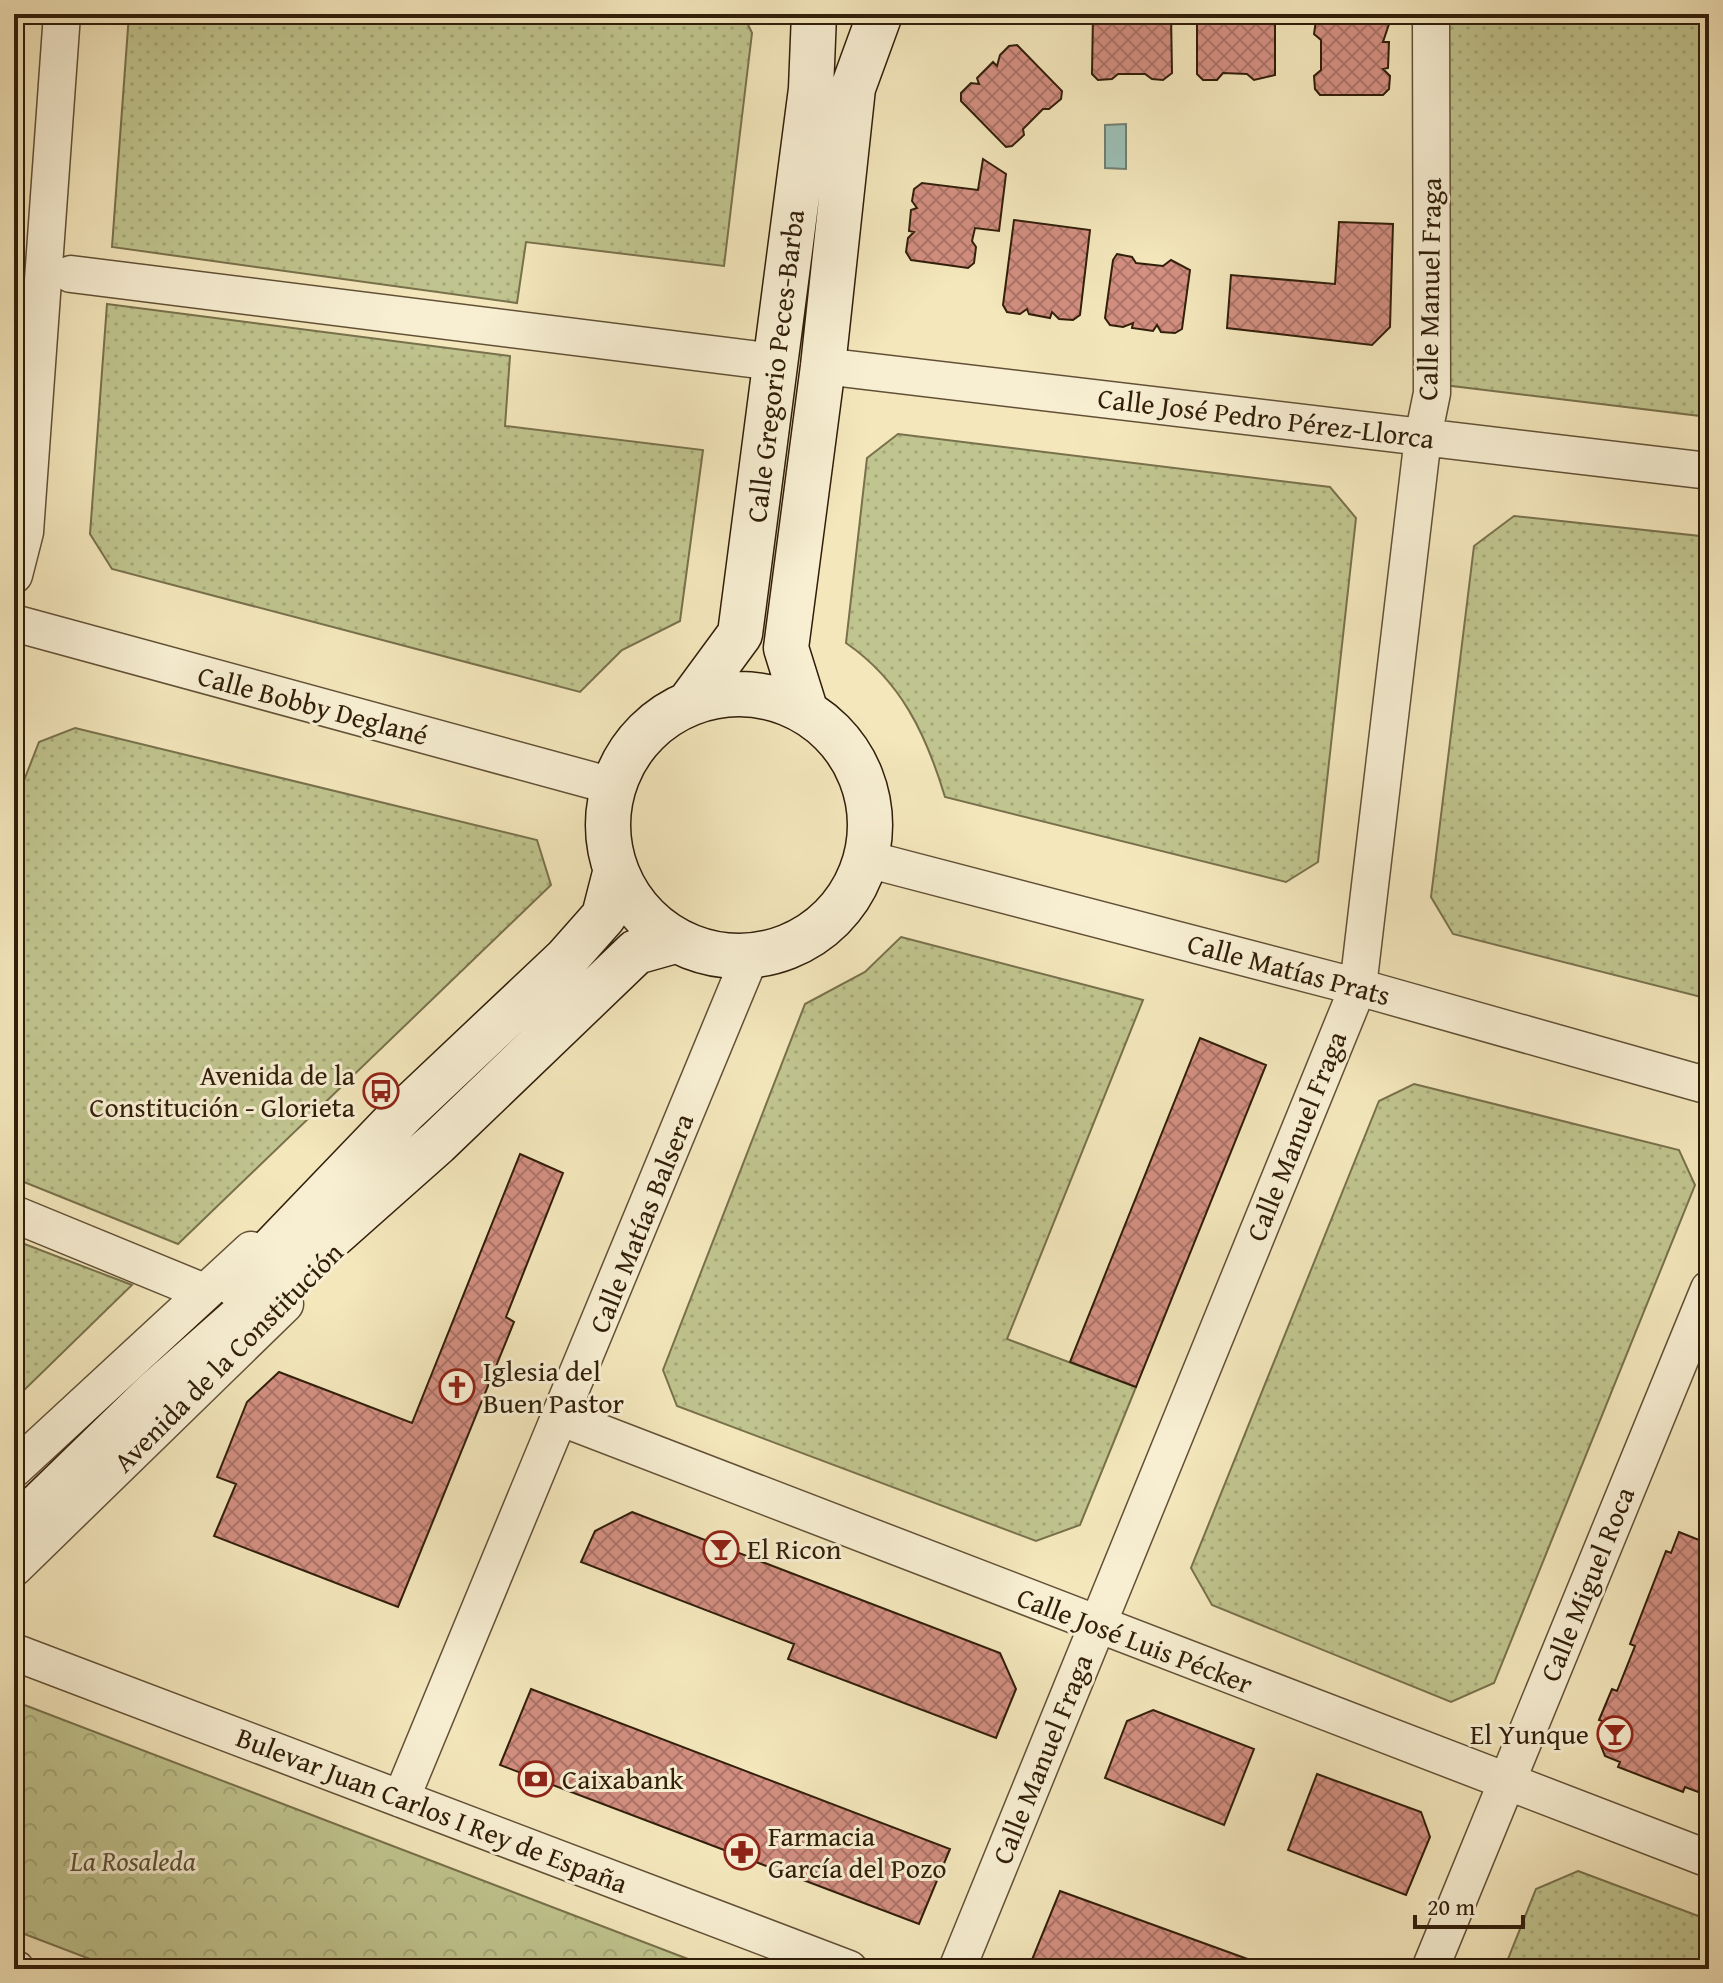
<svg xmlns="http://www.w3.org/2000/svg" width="1723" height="1983" viewBox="0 0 1723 1983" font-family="'Gentium Book Plus',serif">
	<defs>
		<pattern id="grass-dots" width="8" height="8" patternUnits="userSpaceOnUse" patternTransform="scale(2)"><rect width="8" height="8" fill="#c0c48e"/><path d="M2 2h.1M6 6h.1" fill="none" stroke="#a5a879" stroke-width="1.8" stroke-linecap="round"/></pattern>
		<pattern id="park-crowns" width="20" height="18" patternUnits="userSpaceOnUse" patternTransform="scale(2)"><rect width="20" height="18" fill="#c0c48e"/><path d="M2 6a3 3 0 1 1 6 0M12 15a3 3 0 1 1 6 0" fill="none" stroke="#a5a879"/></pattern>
		<pattern id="building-cross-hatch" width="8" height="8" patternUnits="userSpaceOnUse" patternTransform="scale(2)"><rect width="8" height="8" fill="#d38f81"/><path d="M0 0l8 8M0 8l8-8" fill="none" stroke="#ac7468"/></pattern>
	</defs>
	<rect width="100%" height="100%" fill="#f4e7bc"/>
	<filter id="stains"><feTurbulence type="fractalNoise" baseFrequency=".0025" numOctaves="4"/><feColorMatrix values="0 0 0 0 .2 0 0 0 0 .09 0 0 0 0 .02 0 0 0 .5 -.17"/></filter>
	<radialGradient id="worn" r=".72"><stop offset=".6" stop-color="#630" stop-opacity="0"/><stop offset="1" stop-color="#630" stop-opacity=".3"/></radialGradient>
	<path fill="url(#grass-dots)" stroke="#78714c" stroke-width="2" d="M129,14H743L752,33L724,266L526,242L517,303L112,247Z
		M1446,14H1709V417L1444,385Z
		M107,304L510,356L505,426L703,450L680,621L622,650L580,692L112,569L90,534Z
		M898,434L1330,487L1356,518L1318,862L1286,882L945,797C926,734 901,681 846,643L867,458Z
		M1514,516L1709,537V999L1453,934L1431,897L1474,546Z
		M75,728L537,840L551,885L178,1244L14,1178V806L39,742Z
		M901,937L1143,1000L1007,1339L1136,1387L1080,1525L1036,1541L677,1406L663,1370L805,1004L865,972Z
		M1414,1084L1679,1150L1695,1185L1494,1683L1451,1702L1212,1605L1191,1568L1379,1101Z
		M14,1240L132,1285L14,1400Z
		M1578,1871L1709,1920V1969H1504L1536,1889Z"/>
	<path fill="url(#park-crowns)" stroke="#78714c" stroke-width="2" d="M14,1701L688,1959L716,1969H116L14,1930Z"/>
	<path fill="#9cbfb5" stroke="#717f71" stroke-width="2" d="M1126,124V169L1105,168V125Z"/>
	<path fill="url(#building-cross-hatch)" stroke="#311e0a" stroke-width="2" d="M1093,14H1171L1172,73L1163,80L1152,79L1145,74H1118L1112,79L1098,80L1092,74Z
		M1197,14H1275V75L1254,80L1247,74L1223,73L1217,80H1203L1197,74Z
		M1320,15H1384L1390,21L1383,42H1389L1388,68L1383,69L1390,76L1389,89L1383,95H1320L1315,89L1314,76L1321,70V40L1314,34L1316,20Z
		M1017,45L1062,91L1061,99L1049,109H1043L1023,129L1024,135L1012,146L1006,147L961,101V93L971,83L979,84L977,78L993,62L997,66L1000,55L1009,46Z
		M983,159L1006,174L999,231L975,228L972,241L976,247L974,263L968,268L911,260L906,252L908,238L914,232L909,231L911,210L917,208L912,201L914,189L922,183L978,190Z
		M1014,220L1090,230L1080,315L1073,320L1059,319L1052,312L1050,318L1029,314L1027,309L1020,314L1007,312L1003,305Z
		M1339,222L1393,224L1390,327L1372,345L1227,328L1231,275L1335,284Z
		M1117,254L1132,257L1136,263L1163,266L1171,260L1190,270L1182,329L1175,333L1161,332L1157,325L1153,331L1132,328L1133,323L1123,327L1110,325L1105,318L1113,260Z
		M1200,1038L1266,1065L1136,1387L1070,1362Z
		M520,1154L563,1173L506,1317L514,1322L398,1607L214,1536L236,1484L217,1477L247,1402L279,1372L412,1423Z
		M632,1512L1000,1653L1016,1689L996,1738L788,1659L794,1644L581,1562L595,1531Z
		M1679,1532L1709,1544V1679L1699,1705L1709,1709V1796L1685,1787L1683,1792L1618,1767L1620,1762L1605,1756L1598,1738L1605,1722L1599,1720L1612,1689L1617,1691L1635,1646L1630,1644L1666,1551L1671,1553Z
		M531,1689L950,1849L919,1924L500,1765Z
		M1153,1710L1254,1749L1224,1825L1105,1778L1127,1721Z
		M1317,1774L1421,1812L1430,1837L1406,1895L1288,1850Z
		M1060,1891L1275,1969L1029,1967Z"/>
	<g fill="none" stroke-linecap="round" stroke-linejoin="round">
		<defs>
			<path id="street" d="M71,274L775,362
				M823,366L1709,471
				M14,575L25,532L62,14
				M14,623L612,786
				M867,859L1358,987L1709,1086
				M14,1214L204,1292
				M562,1418L1709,1859
				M14,1469L251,1250
				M14,1568L285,1304
				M14,1652L849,1969
				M401,1799L750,957
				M14,1968L16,1969
				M957,1969L1358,987L1423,437L1432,393L1431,14
				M1430,1969L1709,1289"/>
			<path id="secondary" d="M608 825a131 131 0 1 1 262 0a131 131 0 1 1-262 0Z
				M690,702L740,634L811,89L814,14
				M805,709L786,648L823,366L853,88L880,14
				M237,1286L404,1112L566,959L604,916L615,873
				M14,1530L154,1394L437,1143L636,952L675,941"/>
		</defs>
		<use href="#street" stroke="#625036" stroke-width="39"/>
		<use href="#secondary" stroke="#311e0a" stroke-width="47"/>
		<use href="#street" stroke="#f8efd3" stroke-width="36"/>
		<use href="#secondary" stroke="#f8efd3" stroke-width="44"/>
	</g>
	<defs>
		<symbol id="bus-ring" viewBox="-11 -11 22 22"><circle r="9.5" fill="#f8efd3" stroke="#8f2418" stroke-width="1.5"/><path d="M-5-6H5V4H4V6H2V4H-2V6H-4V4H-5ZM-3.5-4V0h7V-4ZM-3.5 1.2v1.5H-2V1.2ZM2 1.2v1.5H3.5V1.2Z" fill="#8f2418"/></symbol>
		<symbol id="church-ring" viewBox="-11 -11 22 22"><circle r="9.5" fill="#f8efd3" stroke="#8f2418" stroke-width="1.5"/><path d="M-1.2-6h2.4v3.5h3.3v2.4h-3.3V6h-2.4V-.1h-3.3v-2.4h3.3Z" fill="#8f2418"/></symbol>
		<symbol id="bar-ring" viewBox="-11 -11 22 22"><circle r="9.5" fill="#f8efd3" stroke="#8f2418" stroke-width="1.5"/><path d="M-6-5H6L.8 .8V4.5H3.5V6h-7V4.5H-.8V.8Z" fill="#8f2418"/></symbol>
		<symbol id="bank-ring" viewBox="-11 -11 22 22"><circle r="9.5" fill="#f8efd3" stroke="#8f2418" stroke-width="1.5"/><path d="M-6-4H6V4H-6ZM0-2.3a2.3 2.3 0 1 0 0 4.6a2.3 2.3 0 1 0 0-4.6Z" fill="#8f2418"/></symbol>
		<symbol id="pharmacy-ring" viewBox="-11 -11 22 22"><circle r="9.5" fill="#f8efd3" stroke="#8f2418" stroke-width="1.5"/><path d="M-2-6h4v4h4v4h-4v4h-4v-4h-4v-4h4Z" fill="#8f2418"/></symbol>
	</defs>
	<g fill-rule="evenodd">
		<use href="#bus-ring" x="361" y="1071" width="40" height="40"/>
		<use href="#church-ring" x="437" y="1367" width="40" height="40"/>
		<use href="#bar-ring" x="701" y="1529" width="40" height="40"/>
		<use href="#bar-ring" x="1595" y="1714" width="40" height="40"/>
		<use href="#bank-ring" x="516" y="1759" width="40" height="40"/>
		<use href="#pharmacy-ring" x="722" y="1832" width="40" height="40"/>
	</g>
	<g text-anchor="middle" stroke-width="6" stroke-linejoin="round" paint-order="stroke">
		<g font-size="28" fill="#311e0a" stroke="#f8efd3">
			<text transform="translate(1429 289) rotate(-89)" y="10">Calle Manuel Fraga</text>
			<text transform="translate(775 366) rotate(-83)" y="10">Calle Gregorio Peces-Barba</text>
			<text transform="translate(1266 418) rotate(7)" y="10">Calle José Pedro Pérez-Llorca</text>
			<text transform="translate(313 705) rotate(15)" y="10">Calle Bobby Deglané</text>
			<text transform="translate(1289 969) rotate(15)" y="10">Calle Matías Prats</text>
			<text transform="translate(1296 1136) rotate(-68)" y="10">Calle Manuel Fraga</text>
			<text transform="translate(641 1223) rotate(-68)" y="10">Calle Matías Balsera</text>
			<text transform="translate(228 1357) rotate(-45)" y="10">Avenida de la Constitución</text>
			<text transform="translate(1587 1584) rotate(-68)" y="10">Calle Miguel Roca</text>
			<text transform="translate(1135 1640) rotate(21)" y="10">Calle José Luis Pécker</text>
			<text transform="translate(1042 1759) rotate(-68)" y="10">Calle Manuel Fraga</text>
			<text transform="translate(432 1810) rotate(21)" y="10">Bulevar Juan Carlos I Rey de España</text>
		</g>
		<g font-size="28" fill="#311e0a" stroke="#f8efd3" text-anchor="start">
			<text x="355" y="1085" text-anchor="end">Avenida de la<tspan x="355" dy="32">Constitución - Glorieta</tspan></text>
			<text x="483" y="1381">Iglesia del<tspan x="483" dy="32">Buen Pastor</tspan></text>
			<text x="747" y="1559">El Ricon</text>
			<text x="1589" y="1744" text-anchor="end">El Yunque</text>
			<text x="562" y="1789">Caixabank</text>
			<text x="768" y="1846">Farmacia<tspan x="768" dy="32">García del Pozo</tspan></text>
		</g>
		<g font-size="28" font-style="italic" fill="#5c5032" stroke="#f8efd3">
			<text x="133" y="1871">La Rosaleda</text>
		</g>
	</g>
	<rect width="1723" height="1983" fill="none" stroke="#f4e7bc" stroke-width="48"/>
	<rect x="16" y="16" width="1691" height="1951" fill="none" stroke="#311e0a" stroke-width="4"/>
	<rect x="24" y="24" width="1675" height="1935" fill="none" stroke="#311e0a" stroke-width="2"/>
	<path d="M1415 1915v12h108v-12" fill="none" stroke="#311e0a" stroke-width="4"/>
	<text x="1427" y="1915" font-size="24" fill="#311e0a" stroke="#f8efd3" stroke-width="6" paint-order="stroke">20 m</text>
	<rect width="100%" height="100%" filter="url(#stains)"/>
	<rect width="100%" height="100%" fill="url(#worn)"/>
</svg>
